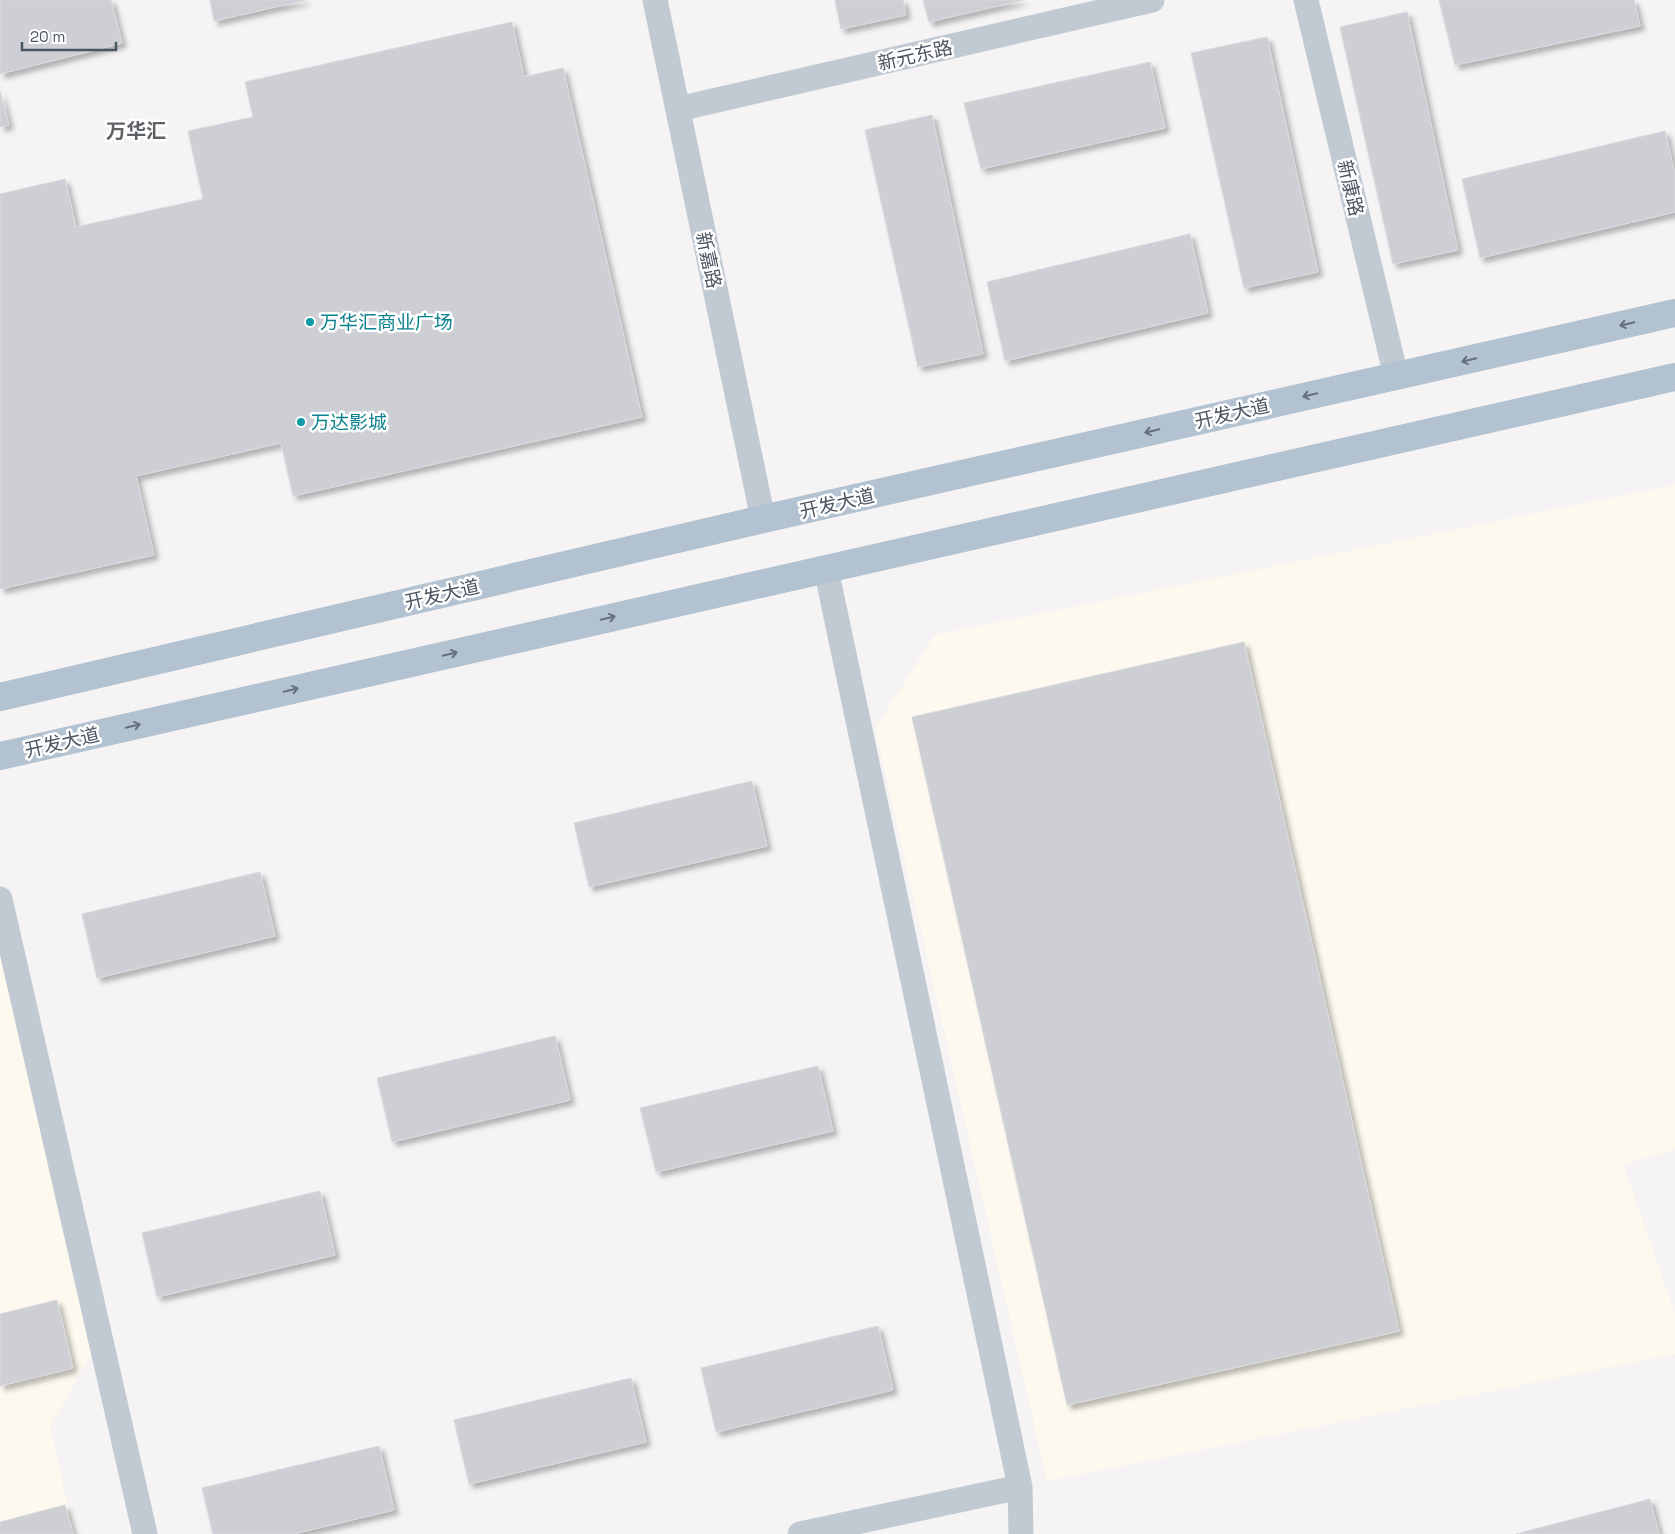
<svg xmlns="http://www.w3.org/2000/svg" width="1675" height="1534" viewBox="0 0 1675 1534" font-family="'Space Grotesk','Noto Sans SC',sans-serif">
	<defs>
		<filter id="shadow"><feDropShadow dx="4.5" dy="4.5" stdDeviation="2.5" flood-color="#0004"/></filter>
	</defs>
	<rect width="100%" height="100%" fill="#f5f3f3"/>
	<path fill="#fdf9ef" d="M1675,485V1149L1623,1165L1675,1313V1354L1047,1481L875,729L935,635Z
		M0,949L91,1355L50,1426L74,1534H0Z"/>
	<path fill="#cdcfd5" stroke="#d7d9de" filter="url(#shadow)" d="M0,0H111L122,43L0,74Z
		M210,0H306L214,21Z
		M835,0H903L906,15L841,29Z
		M923,0H1023L929,22Z
		M1439,0H1634L1640,26L1455,65Z
		M1407,12L1458,250L1393,264L1340,27Z
		M512,22L524,77L563,68L642,417L293,496L281,443L136,476L154,555L0,589V194L65,179L76,227L203,199L188,131L253,117L245,82Z
		M1267,37L1318,272L1244,288L1191,53Z
		M1150,62L1165,128L981,169L964,103Z
		M0,91L9,125L0,127Z
		M932,115L983,354L918,367L865,130Z
		M1665,131L1675,175V212L1480,258L1462,179Z
		M1190,234L1208,313L1005,361L987,282Z
		M1244,642L1399,1331L1067,1405L912,717Z
		M752,781L767,846L589,887L574,823Z
		M260,872L275,936L97,978L82,914Z
		M555,1036L570,1100L392,1142L377,1078Z
		M818,1066L833,1131L656,1172L640,1108Z
		M320,1191L335,1255L157,1297L142,1233Z
		M57,1300L73,1368L0,1386V1314Z
		M878,1326L893,1390L716,1432L701,1368Z
		M631,1378L646,1442L469,1484L454,1420Z
		M379,1446L394,1510L293,1534H213L202,1488Z
		M1650,1499L1659,1534H1516Z
		M65,1505L73,1534H0V1522Z"/>
	<g fill="none" stroke-linecap="round" stroke-linejoin="round">
		<path stroke="#c1cad2" stroke-width="25" d="M655,0L763,519
			M1306,0L1396,376
			M678,109L1152,0
			M826,569L1020,1487L1021,1534
			M0,899L145,1534
			M800,1534L1020,1487"/>
		<path stroke="#b3c2d1" stroke-width="28" d="M0,697L763,519L1675,313
			M0,756L1675,377"/>
	</g>
	<defs><path id="oneway-shaft" d="M-6 0H5M1.5-3L5.5 0L1.5 3" fill="none" stroke-width="1.6" stroke-linecap="round" stroke-linejoin="round" transform="scale(1.25)"/></defs>
	<g stroke="#64717d">
		<use href="#oneway-shaft" transform="translate(1627 324) rotate(167)"/>
		<use href="#oneway-shaft" transform="translate(1469 360) rotate(167)"/>
		<use href="#oneway-shaft" transform="translate(1310 395) rotate(167)"/>
		<use href="#oneway-shaft" transform="translate(1152 431) rotate(167)"/>
		<use href="#oneway-shaft" transform="translate(608 618) rotate(-13)"/>
		<use href="#oneway-shaft" transform="translate(450 654) rotate(-13)"/>
		<use href="#oneway-shaft" transform="translate(291 690) rotate(-13)"/>
		<use href="#oneway-shaft" transform="translate(133 726) rotate(-13)"/>
	</g>
	<g fill="#0f9aa8" stroke="#fff" stroke-width="2">
		<circle cx="310" cy="322" r="5"/>
		<circle cx="301" cy="422" r="5"/>
	</g>
	<g text-anchor="middle" stroke-width="5" stroke-linejoin="round" paint-order="stroke">
		<g font-size="19" fill="#4a5661" stroke="#fff">
			<text transform="translate(915 55) rotate(-13)" y="7">新元东路</text>
			<text transform="translate(1351 188) rotate(77)" y="7">新康路</text>
			<text transform="translate(709 260) rotate(78)" y="7">新嘉路</text>
			<text transform="translate(1232 413) rotate(-13)" y="7">开发大道</text>
			<text transform="translate(837 503) rotate(-13)" y="7">开发大道</text>
			<text transform="translate(442 594) rotate(-13)" y="7">开发大道</text>
			<text transform="translate(62 742) rotate(-13)" y="7">开发大道</text>
		</g>
		<g font-size="19" fill="#0d838f" stroke="#fff" text-anchor="start">
			<text x="320" y="329">万华汇商业广场</text>
			<text x="311" y="429">万达影城</text>
		</g>
		<g font-size="20" font-weight="bold" fill="#5f6368" stroke="#fff">
			<text x="136" y="138">万华汇</text>
		</g>
	</g>
	<path d="M22 42v8h94v-8" fill="none" stroke="#4a5661" stroke-width="2.5"/>
	<text x="30" y="42" font-size="15" fill="#4a5661" stroke="#ffffff" stroke-width="4" paint-order="stroke">20 m</text>
</svg>
